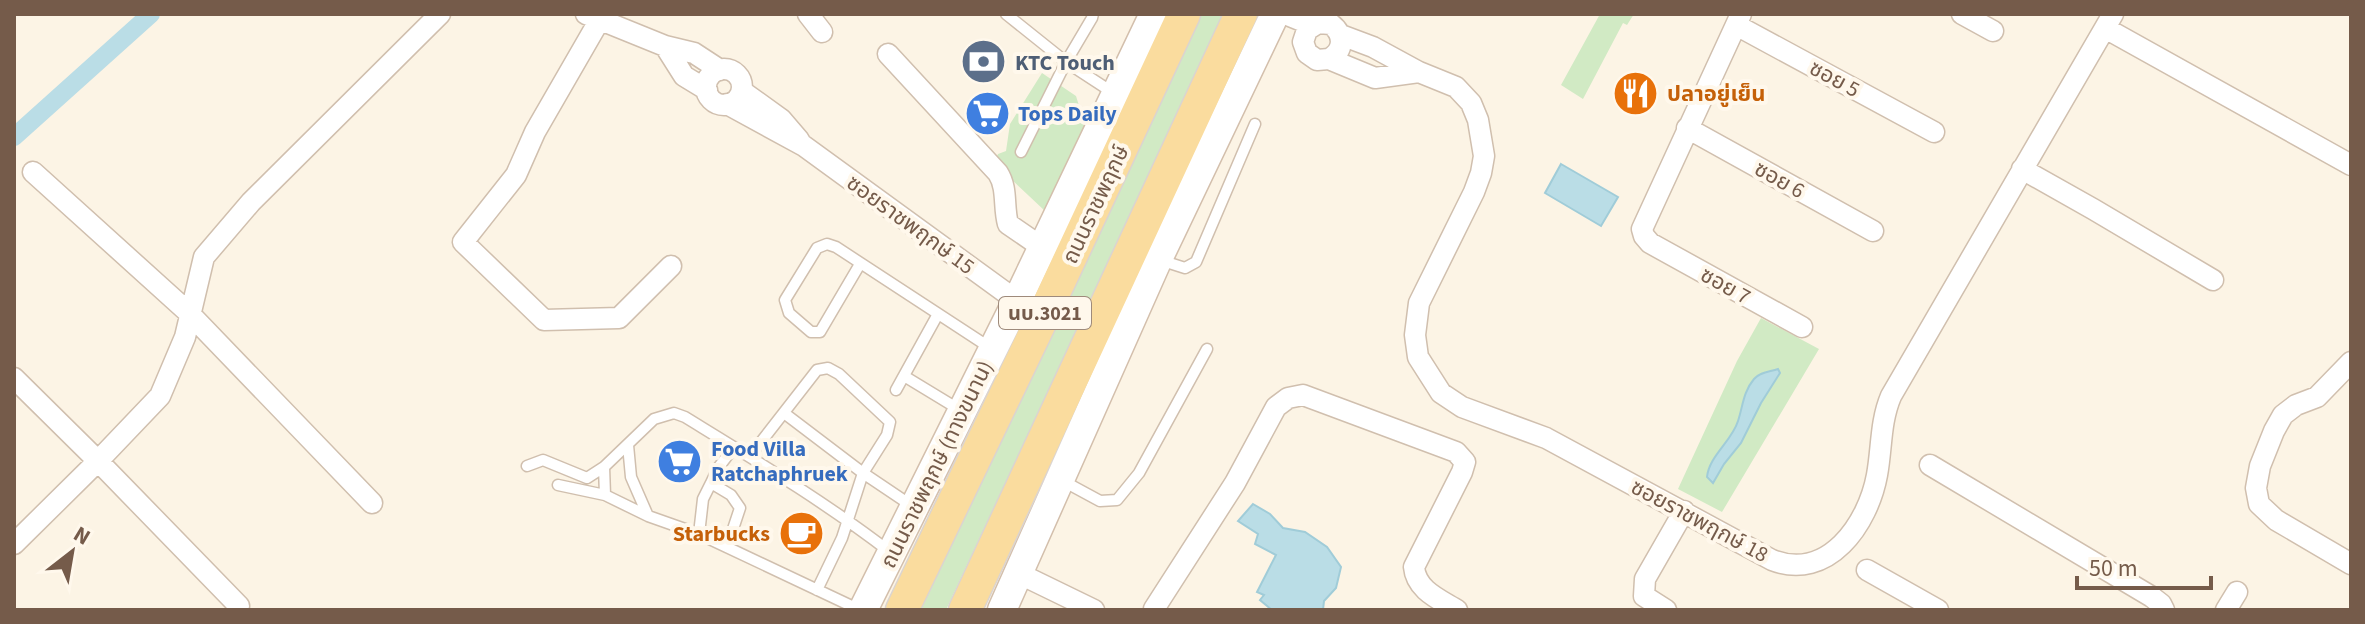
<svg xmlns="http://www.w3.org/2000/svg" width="2365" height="624" viewBox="0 0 2365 624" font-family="'Source Sans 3','Noto Sans Thai',sans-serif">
	<rect width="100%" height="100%" fill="#fcf4e5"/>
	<path fill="#d1eac4" d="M1201,14H1224L946,610H921Z
		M1600,14H1634L1627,25L1623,23L1583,99L1561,85Z
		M1042,73L1076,96L1085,125L1045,211L994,163L998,154L1006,151L1010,124Z
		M1761,318L1819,349L1722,512L1678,489L1737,361Z"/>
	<path fill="#badde6" stroke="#a0ccd8" stroke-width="2" d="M1561,164L1618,197L1601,226L1545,193Z
		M1778,369L1780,373L1761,403L1741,443L1724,464L1713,483L1707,477C1709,456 1732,441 1738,421C1743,406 1743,392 1754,379C1760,372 1769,372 1778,369Z
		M1253,504L1270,514L1283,528L1305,532L1327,547L1341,567L1336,588L1324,601L1323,610H1272L1260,600L1264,595L1257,592L1276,555L1255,544L1258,534L1238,521Z"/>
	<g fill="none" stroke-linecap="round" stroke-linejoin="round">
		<path stroke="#badde6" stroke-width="18" d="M14,137L151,14"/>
		<defs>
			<path id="lane" d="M1006,14L1066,62L1115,94
				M1021,152L1066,62L1092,18L1093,14
				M1160,260L1185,268L1196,262L1255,124
				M860,264L820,332H811L789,313L785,300L817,248L827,244L836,247L992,349
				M904,376L960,410
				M896,390L938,314
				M784,413L863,473L912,506
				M628,445L631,477L648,516
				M750,456L817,370L828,368L839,374L890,422L887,435L863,473L842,538L817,590
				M527,466L543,460L587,478L604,467L654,419L674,413L685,417C755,460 825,502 890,552
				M604,467L605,495
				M1063,481L1100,501L1117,500L1139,473L1207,349
				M558,485L605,495L648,516L699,534L860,610
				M699,534L703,499L711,483
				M727,547L740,508L731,495L711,483L718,468L734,447"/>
			<path id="street" d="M586,14L665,46L694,53L720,70
				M808,14L822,32
				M1285,14L1312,25
				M1741,14L1642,229L1644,236L1650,243L1802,327
				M1962,14L1993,31
				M599,21L535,132L516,175L463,242L544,320L619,318L671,266
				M1736,25L1934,132
				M2105,28L2351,165
				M1341,35L1373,47L1419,72L1456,87L1471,103L1478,120L1484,156L1481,173L1474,192L1419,303L1415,335L1418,357L1441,393L1462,407L1546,438L1772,560C1828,582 1868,524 1877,475C1882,448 1880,422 1891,396L2113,14
				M665,46L684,76L707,90
				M888,54L998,173C1008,189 1003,206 1008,224L1043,248
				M1329,59C1344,51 1345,35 1331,24L1318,23L1307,30L1303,42L1307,53L1317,60L1329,59L1375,78L1419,72
				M706 87a18 18 0 1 1 36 0a18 18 0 1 1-36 0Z
				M742,91L781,119L799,140
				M727,104L804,146L1017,301
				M1687,128L1873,231
				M2022,169L2093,209L2213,280
				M33,172L189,313L372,503
				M2351,362L2317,397L2296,405L2283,415L2274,431L2260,466L2256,488L2259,504L2276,520L2351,564
				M14,378L98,461L239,606
				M1930,465L2152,597L2161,604L2164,610
				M14,544L98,461L160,396L185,337L204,257L251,202L440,14
				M1867,570L1938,610
				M1020,574L1094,610
				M1154,609L1235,483L1276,407L1288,398L1303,395L1456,452L1465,462L1462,472L1414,567C1416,590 1439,599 1457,610
				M1666,610L1644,596L1645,579L1684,511
				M2226,610L2237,592"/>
			<path id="secondary" d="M863,610L1017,301L1154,14
				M1002,610L1158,259L1275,14"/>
			<path id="primary" d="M902,610L1038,327L1184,14
				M965,610L1241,14"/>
		</defs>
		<use href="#lane" stroke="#d0bfae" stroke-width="13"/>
		<use href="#street" stroke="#d0bfae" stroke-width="23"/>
		<use href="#secondary" stroke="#d3bfac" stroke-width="31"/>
		<use href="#primary" stroke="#dbd4d0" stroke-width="35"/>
		<use href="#lane" stroke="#fff" stroke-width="10"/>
		<use href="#street" stroke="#fff" stroke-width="20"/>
		<use href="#secondary" stroke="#fff" stroke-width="28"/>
		<use href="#primary" stroke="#fadc9e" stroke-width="32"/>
	</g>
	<defs>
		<symbol id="bank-disc" viewBox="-11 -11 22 22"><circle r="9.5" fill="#5c6f8a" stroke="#fff8ec"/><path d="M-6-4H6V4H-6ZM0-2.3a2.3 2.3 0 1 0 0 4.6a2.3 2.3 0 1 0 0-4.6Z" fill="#fff"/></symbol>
		<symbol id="restaurant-disc" viewBox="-11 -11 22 22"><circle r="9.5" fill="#e8710a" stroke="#fff8ec"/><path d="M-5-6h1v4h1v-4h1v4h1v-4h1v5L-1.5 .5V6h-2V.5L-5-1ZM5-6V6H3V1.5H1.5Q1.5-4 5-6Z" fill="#fff"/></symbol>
		<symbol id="supermarket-disc" viewBox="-11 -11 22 22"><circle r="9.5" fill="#3f7fe0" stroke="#fff8ec"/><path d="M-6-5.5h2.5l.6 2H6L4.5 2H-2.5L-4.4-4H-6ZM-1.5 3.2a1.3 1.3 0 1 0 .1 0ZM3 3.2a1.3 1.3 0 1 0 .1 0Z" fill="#fff"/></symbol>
		<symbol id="cafe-disc" viewBox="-11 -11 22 22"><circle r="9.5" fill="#e8710a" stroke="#fff8ec"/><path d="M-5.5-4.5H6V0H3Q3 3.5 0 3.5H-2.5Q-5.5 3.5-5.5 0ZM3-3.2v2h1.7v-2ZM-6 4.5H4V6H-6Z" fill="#fff"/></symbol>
	</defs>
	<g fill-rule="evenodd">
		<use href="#bank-disc" x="958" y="36" width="51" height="51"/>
		<use href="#restaurant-disc" x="1610" y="68" width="51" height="51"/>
		<use href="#supermarket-disc" x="962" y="88" width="51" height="51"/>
		<use href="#supermarket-disc" x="654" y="436" width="51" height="51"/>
		<use href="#cafe-disc" x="776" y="508" width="51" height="51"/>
	</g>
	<g text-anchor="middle" stroke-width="8" stroke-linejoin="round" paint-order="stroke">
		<rect fill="#fff8ec" stroke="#9e8a7b" stroke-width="2" x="999" y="297" width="92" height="32" rx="6"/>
		<g font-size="20" font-weight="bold" fill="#755b4a">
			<text x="1045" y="320">นบ.3021</text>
		</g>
		<g font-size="22" font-weight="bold" fill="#4e5e75" stroke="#fff8ec" text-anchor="start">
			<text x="1015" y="70">KTC Touch</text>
		</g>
		<g font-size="22" fill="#755b4a" stroke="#fff8ec">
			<text transform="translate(1835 78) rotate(28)" y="8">ซอย 5</text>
			<text transform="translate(1780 179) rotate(29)" y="8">ซอย 6</text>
			<text transform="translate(1095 204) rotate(-65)" y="8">ถนนราชพฤกษ์</text>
			<text transform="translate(911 224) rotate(36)" y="8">ซอยราชพฤกษ์ 15</text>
			<text transform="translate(1726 285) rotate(29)" y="8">ซอย 7</text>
			<text transform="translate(936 464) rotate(-64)" y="8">ถนนราชพฤกษ์ (ทางขนาน)</text>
			<text transform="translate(1700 520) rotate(28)" y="8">ซอยราชพฤกษ์ 18</text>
		</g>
		<g font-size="22" font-weight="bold" fill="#c56008" stroke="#fff8ec" text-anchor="start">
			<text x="1667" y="101">ปลาอยู่เย็น</text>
			<text x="770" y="541" text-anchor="end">Starbucks</text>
		</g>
		<g font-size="22" font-weight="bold" fill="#366cbe" stroke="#fff8ec" text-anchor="start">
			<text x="1018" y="121">Tops Daily</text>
			<text x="711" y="456">Food Villa<tspan x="711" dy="25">Ratchaphruek</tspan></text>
		</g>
	</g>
	<rect width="2365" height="624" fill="none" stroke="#755b4a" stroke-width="32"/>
	<g transform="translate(72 552) rotate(31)" stroke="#fff8ec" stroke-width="6" paint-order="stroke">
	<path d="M0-6L14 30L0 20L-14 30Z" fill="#755b4a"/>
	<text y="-12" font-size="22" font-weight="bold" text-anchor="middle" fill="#755b4a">N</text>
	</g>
	<path d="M2077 576v12h134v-12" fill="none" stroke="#755b4a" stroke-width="4"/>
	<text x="2089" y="576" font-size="24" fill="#755b4a" stroke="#fff8ec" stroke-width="6" paint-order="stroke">50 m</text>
</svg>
